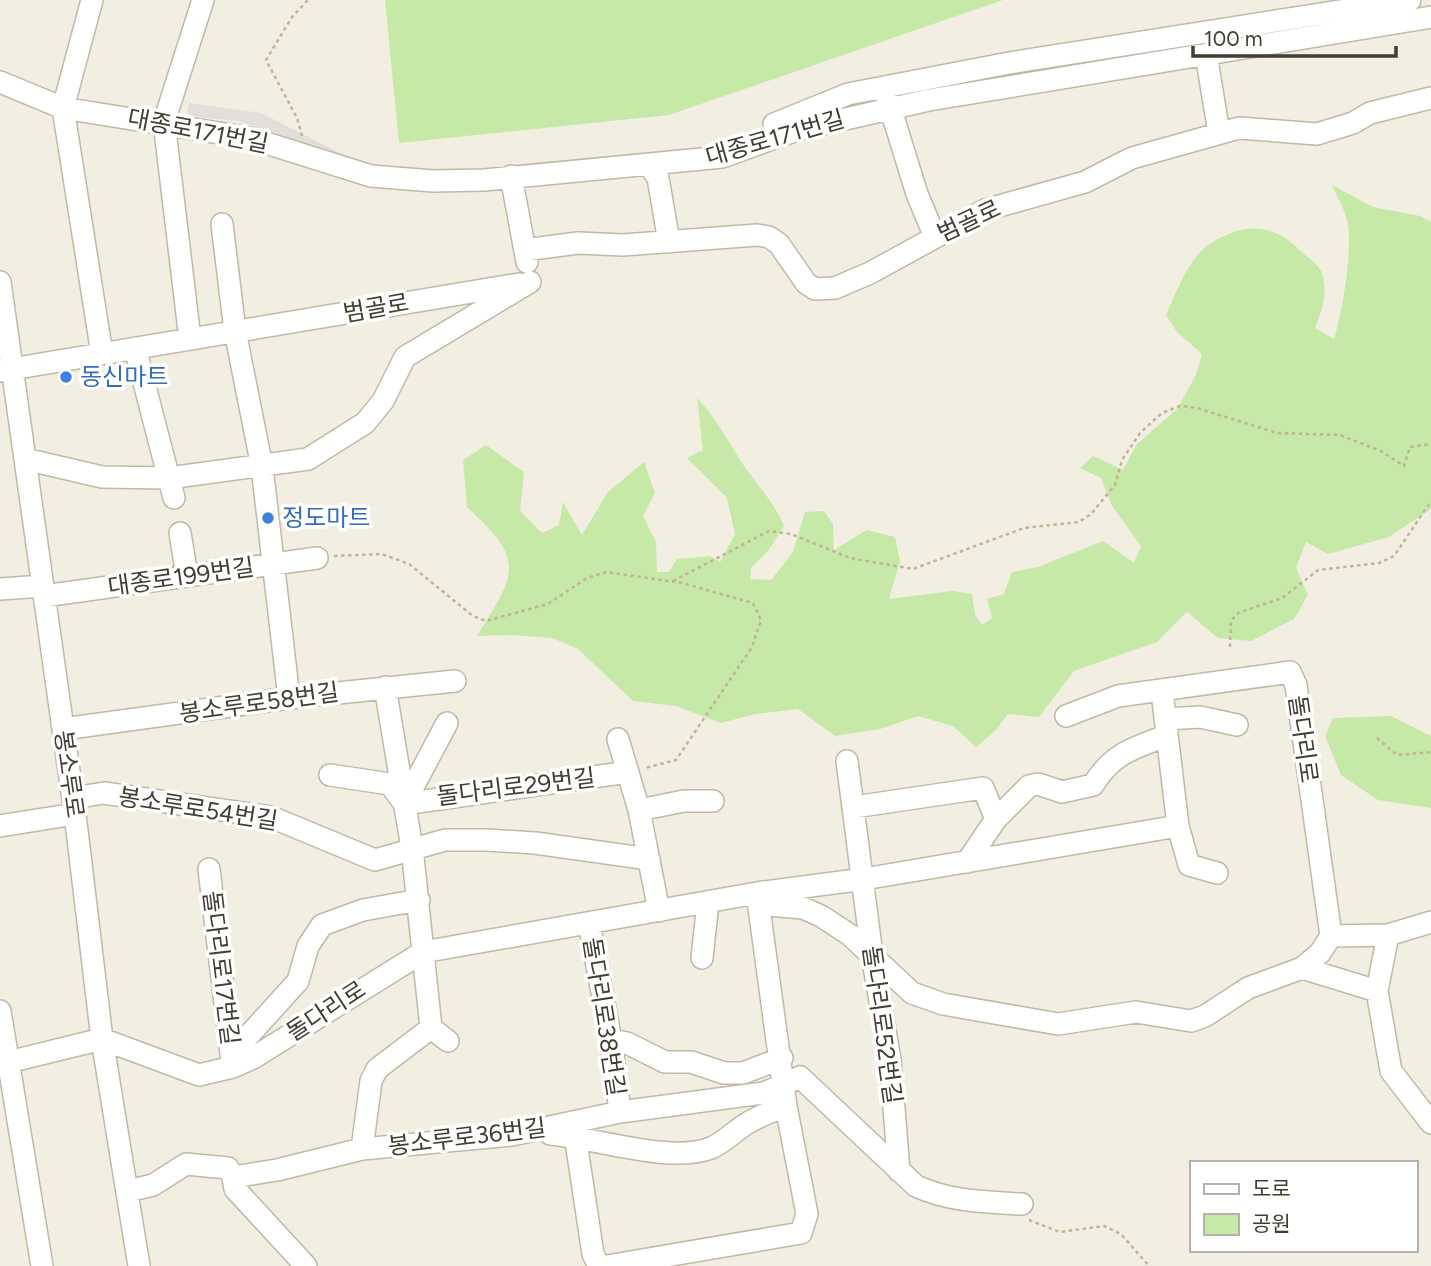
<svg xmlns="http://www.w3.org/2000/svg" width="1431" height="1266" viewBox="0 0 1431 1266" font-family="Figtree,'Noto Sans KR',sans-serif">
	<rect width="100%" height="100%" fill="#f2eee2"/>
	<path fill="#c7e9a8" d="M385,0H1003L669,115L399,143Z
		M1332,185L1373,207L1420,216L1431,222V509L1389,537L1328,554L1306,542L1296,568L1308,595L1294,619L1251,641L1218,638L1187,612L1157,642L1074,671L1039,717L1008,714L996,730L976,747L953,726L918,716L880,729L835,736L798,709L755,714L721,723L676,706L633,701L578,649L552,638L514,635L477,636C517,571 526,562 467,507L463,460L486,445L524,472L520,511L542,533L559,525L563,502L582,535L608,492L644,462L655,493L643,516L656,542L657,572H669L677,559L710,556L720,562L735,534L727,498L687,458L703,450L697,398C719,422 727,440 744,466C759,487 774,502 784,526L768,551L751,568L750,579L771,580L793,552L805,512L824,511L833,524L834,550L867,530L895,537L900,561L889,599L952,591L972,594L975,615L982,625L992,618L987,599L1004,594L1012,572L1038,567L1103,541L1134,563L1141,546L1112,506L1101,478L1080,468L1093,456L1123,470L1136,445L1177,409L1196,375L1202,354L1177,332L1166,315C1177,291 1188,258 1211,243C1246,222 1273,223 1302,252C1307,257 1318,264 1321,271C1329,290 1322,311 1315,328L1334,339C1342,314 1354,245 1347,220C1344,208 1337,196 1332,185Z
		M1391,716L1431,736V808L1378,800L1341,775L1325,736L1333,718Z"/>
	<path fill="#e2dfdb" d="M189,103L261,113L340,153L329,160L281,135L239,121L187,116Z"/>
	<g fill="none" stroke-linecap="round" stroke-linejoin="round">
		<defs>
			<path id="minor" d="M92,0L63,108L102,354
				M1206,54L1219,133
				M0,82L63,108L250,138L371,176L433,181L484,180L722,157L797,130L929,100L1431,17
				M887,97L917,194L935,237
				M774,124L848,94L1009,63L1410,0
				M649,165L658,178L669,242
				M511,176L527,262
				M222,224L235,331L262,467L289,698
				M525,250L578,243L623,245L757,235L769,237L779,244L806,283L815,289L835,288L870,273L985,210L1085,182L1132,158L1239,128L1317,134L1353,123L1370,113L1431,98
				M0,282L75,814L102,1039L139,1266
				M190,339L164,122L203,0
				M135,348L174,498
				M0,371L519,284
				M25,459L102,477L169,478L308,459L365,423L383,401L405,357L530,282
				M180,533L187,576
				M0,589L43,586
				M44,596L317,558
				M1162,692L1178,826L1189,865L1217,873
				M1066,716L1118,696L1290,672L1296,685L1331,936
				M1165,719L1200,717L1237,725
				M63,729L289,698L455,681
				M618,739L639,810L659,911
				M847,761L872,955L890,1059L899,1171
				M330,775L390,784L403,802
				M73,798L104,793L271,817L375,860L445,840H487L535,843L649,859
				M404,804L628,772
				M404,804L447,723
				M854,807L983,788L996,819
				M639,810L684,801H713
				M0,826L75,814
				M967,862L996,819L1029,786L1038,784L1062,792L1093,785C1112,754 1133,748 1166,736
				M209,869L232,1062
				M762,892L768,905L803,908L821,916L850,935L912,993L943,1004L1058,1024L1136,1012L1191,1021L1205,1016L1248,988L1302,968L1320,953L1331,936
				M589,923L611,1040L620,1112
				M1388,935L1377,991L1391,1071L1431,1123
				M1331,936L1388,935L1431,922
				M702,958L708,902
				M1302,968L1377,991
				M0,1011L42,1266
				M431,1028L448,1041
				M611,1040L627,1043L665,1062H691L724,1073H743L782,1058
				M244,1062L241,1044L298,981L308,946L322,925L363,910L419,900
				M0,1064L102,1039L199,1075L233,1067L253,1058L423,952L757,893L864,879L1178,826
				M550,1134C597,1138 669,1164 711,1148C723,1143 735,1131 746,1124C759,1116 772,1111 786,1106
				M575,1135L593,1254L599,1266
				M362,1149L371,1081L377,1069L431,1028L412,848L385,687
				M233,1177L235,1189L306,1266
				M128,1191L153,1185L186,1164L228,1168L233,1177L277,1170L362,1149L512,1135L620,1112L764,1093L800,1077L916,1186C951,1202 985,1202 1022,1204
				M607,1266L801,1233L807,1214L786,1106L757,893"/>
		</defs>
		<use href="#minor" stroke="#c0b9a7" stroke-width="24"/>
		<path stroke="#c0b495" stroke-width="2.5" stroke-dasharray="3.5 3.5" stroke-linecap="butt" d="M302,136L297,118L266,60L292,17L308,0
			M334,556L382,554L409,564L473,616L486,621L548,604L587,578L606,572L682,583L753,603L761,620L752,647L676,760L645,768
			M673,581L769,531L791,534L850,558L913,569L1024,528L1079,522L1091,514L1115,485L1122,460L1140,433L1162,413L1180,406L1197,408L1277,433L1340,435L1381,451L1404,466L1410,447L1431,444
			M1230,647L1231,621L1238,613L1282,598L1318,570L1379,563L1394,556L1431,501
			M1377,738L1397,755L1431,752
			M1029,1220L1060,1232L1104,1226L1121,1234L1149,1266"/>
		<use href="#minor" stroke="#fff" stroke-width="21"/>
	</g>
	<g fill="#3f7fe0" stroke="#fff" stroke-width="2.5">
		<circle cx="66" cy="377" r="7"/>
		<circle cx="268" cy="518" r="7"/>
	</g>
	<g text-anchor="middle" stroke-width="7" stroke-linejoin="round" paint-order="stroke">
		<g font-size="24" fill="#433e32" stroke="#fff">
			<text transform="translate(198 131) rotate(11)" y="8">대종로171번길</text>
			<text transform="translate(775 138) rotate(-16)" y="8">대종로171번길</text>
			<text transform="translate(969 221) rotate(-25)" y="8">범골로</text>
			<text transform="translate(376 308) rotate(-10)" y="8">범골로</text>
			<text transform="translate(181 577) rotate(-8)" y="8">대종로199번길</text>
			<text transform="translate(259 703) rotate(-8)" y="8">봉소루로58번길</text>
			<text transform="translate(1303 739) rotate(82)" y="8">돌다리로</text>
			<text transform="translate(69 774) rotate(82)" y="8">봉소루로</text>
			<text transform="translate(516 787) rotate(-7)" y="8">돌다리로29번길</text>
			<text transform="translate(198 809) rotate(9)" y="8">봉소루로54번길</text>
			<text transform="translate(221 968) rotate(83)" y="8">돌다리로17번길</text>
			<text transform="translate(326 1011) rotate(-33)" y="8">돌다리로</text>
			<text transform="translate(604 1017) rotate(81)" y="8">돌다리로38번길</text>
			<text transform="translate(882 1025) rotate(82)" y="8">돌다리로52번길</text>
			<text transform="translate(467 1137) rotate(-7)" y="8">봉소루로36번길</text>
		</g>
		<g font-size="24" fill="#366cbe" stroke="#fff" text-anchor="start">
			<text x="80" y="385">동신마트</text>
			<text x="282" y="526">정도마트</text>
		</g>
	</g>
	<rect x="1190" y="1161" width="228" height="91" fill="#ffffff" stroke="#b4b2ad" stroke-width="2"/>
	<rect x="1204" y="1184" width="35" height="10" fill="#ffffff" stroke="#b4b2ad" stroke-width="2"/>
	<text x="1252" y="1196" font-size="21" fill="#433e32">도로</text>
	<rect x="1204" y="1214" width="35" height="21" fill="#c7e9a8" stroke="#b4b2ad" stroke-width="2"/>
	<text x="1252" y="1231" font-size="21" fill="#433e32">공원</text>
	<path d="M1193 46v10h203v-10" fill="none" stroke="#433e32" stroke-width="3.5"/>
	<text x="1204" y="46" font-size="21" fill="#433e32" stroke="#ffffff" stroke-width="5" paint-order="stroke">100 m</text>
</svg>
